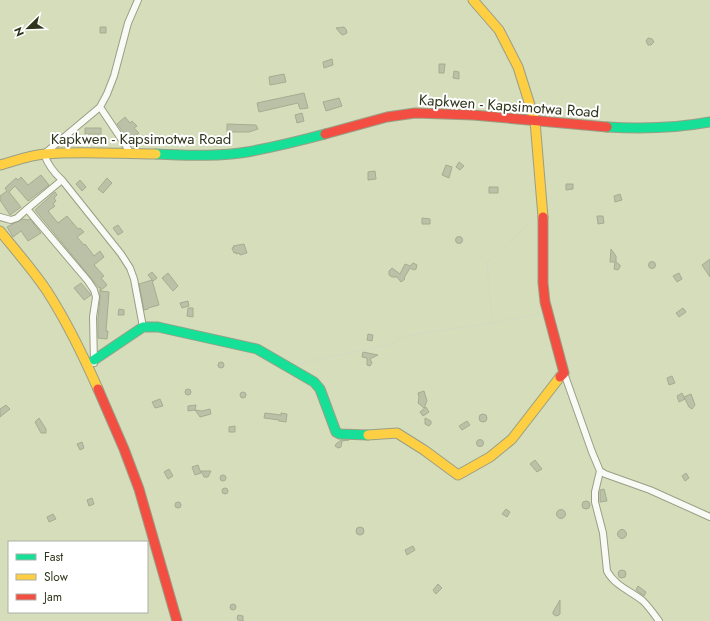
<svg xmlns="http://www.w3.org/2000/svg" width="710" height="621" viewBox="0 0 710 621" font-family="Jost,sans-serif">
	<rect width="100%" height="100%" fill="#d5ddbb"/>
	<path fill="#bbc1a6" stroke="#a6ac91" d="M100,27H106V33H100Z
		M344,27L346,29L347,33L343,35L341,34L336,28Z
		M648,38L652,39L654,42L651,45H648L646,41Z
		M332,59L333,65L324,68L323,62Z
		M439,64H445L444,73H439Z
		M454,71L459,72V79L453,78Z
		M284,74L286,82L270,85L269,77Z
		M304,93L308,108L300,109L298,103L259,112L257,103Z
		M339,98L342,106L326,111L323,102Z
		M302,113L304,121L297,123L295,115Z
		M125,117L130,123L132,121L137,126L134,128L139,133L130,141L117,124Z
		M227,124L256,125L258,129L249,132H227Z
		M85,128H101V134H85Z
		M459,162L464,166L460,170L456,167Z
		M446,165L452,167L449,178L442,175Z
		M375,171L376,179L368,180V172Z
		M41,175L49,185L28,201L15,186L9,192L21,207L10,215L0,200V196L7,191L5,188L16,178L18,180L21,177L28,185Z
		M107,178L112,183L103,193L98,189Z
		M80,180L86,187L82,191L76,184Z
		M566,184H573V189L566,190Z
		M489,187H498V193H489Z
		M55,192L57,195L54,198L56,201L53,204L55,206L48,211L58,223L67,216L78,229L80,228L84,232L77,237L84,245L85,244L94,256L100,251L104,257L94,265L104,276L101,278L107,285L100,291V287L99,288L35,210Z
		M620,194L622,200L615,202L614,196Z
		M597,216H603L604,223L598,224Z
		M422,218L430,219V224H422Z
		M22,219L28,220L30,219L41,233L28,241L21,231L13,237L7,227Z
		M118,225L123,232L118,235L113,228Z
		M455.5 240a3.5 3.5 0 1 1 7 0a3.5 3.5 0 1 1-7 0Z
		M244,244L247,253L240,255L239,253L236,254V252L234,253L232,248L234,247L233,246Z
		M611,249L616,256V262L620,265V267L618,270L614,269L615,262H610Z
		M710,259V277L702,265Z
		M648.5 265a3.5 3.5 0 1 1 7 0a3.5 3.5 0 1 1-7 0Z
		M413,263L417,265L416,269L414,270L410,268L404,278L405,279L401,282L397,277H392L389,275V271L392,268L400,274L405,264L410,266Z
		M152,272L157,278L153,281L148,275Z
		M168,273L178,286L173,291L162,278Z
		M679,273L682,279L677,282L673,276Z
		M152,280L159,305L148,308V309L144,310L139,284Z
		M81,283L91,295L84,300L74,288Z
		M100,291L109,292L106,331H108L107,339L98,338V319L100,298Z
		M188,301L189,306L182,308L180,303Z
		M188,308H193V317L187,316Z
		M683,308L686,312L679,317L676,313Z
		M119,309L124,310V315H118Z
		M368,334L373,335L372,341L367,340Z
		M363,352L378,355L370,359L372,363L370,366L367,365V358L362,357Z
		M218 365a3 3 0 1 1 6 0a3 3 0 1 1-6 0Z
		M672,376L675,383L669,385L667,378Z
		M185 392a3 3 0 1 1 6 0a3 3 0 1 1-6 0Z
		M424,391L427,401L424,408L418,403L419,398L418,393Z
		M240 395a3 3 0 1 1 6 0a3 3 0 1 1-6 0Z
		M682,393L685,399L679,402L677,396Z
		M691,394L695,405L692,409L689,407L684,397Z
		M160,399L163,406L155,408L152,402Z
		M6,405L10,409L0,417V409Z
		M196,405L195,410L202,411L210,409L211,414L200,417L195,410L188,411V406Z
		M426,407L429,412L423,416L420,412Z
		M265,413L281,415V413L287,414L286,422L279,421V420L264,418Z
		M479 418a4 4 0 1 1 8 0a4 4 0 1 1-8 0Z
		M39,418L46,429V433H41L35,422Z
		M425,418L431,421V424L429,426L425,424Z
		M467,421L470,425L462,430L459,426Z
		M235,426V432H229V427Z
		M476.5 443a3.5 3.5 0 1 1 7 0a3.5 3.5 0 1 1-7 0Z
		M341,440H349L342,441L341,447L338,448L335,446L336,444Z
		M82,442L84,448L80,450L77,444Z
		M535,460L542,469L537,472L530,464Z
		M198,465L201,473L195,475L192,467Z
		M169,469L173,476L168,479L164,472Z
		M201,471H211L208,477H204Z
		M686,473L689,478L685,481L682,476Z
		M220 478a3 3 0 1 1 6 0a3 3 0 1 1-6 0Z
		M222 491a3 3 0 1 1 6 0a3 3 0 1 1-6 0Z
		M604,489L607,501L600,502V490Z
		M92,498L94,504L89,506L87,500Z
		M582 505a4 4 0 1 1 8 0a4 4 0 1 1-8 0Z
		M175 505a3 3 0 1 1 6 0a3 3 0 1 1-6 0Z
		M506,509L510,512L507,517L502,514Z
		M556.5 514a4.5 4.5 0 1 1 9 0a4.5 4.5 0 1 1-9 0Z
		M53,514L56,519L49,522L47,517Z
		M356 531a4 4 0 1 1 8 0a4 4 0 1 1-8 0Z
		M617.5 534a4.5 4.5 0 1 1 9 0a4.5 4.5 0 1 1-9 0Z
		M413,546L415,550L407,555L405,550Z
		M618 574a4 4 0 1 1 8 0a4 4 0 1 1-8 0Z
		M438,584L442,588L436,594L433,590Z
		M638,586L646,592L644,596L636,590Z
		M560,600V614L559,615L556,616L553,614V612Z
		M230 607a3 3 0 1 1 6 0a3 3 0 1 1-6 0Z
		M238,615L243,616V621H239L237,619Z"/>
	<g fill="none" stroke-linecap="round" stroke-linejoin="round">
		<defs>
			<path id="street" d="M138,0L128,23L114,76L107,94L100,107L44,154C48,165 53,172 62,180L121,254L130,268L134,279L143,327
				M100,107L132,155
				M27,209L88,281L94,290L96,297L93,317L94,363
				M0,217L11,220L17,218L27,209L62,180
				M564,373L592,452L600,471L605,474L650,490L710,517
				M600,471L595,492V502L603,533L607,571C615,586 631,591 643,601C649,607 654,614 659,621"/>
			<path id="fast" d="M607,127C641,129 677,128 710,122
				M156,154C186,155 218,157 247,152C274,147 299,141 325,134
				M94,360L143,327H158L257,349L314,382L320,389L336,432L340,434L368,435"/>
			<path id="slow" d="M473,0L499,30L518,67L535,121L543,217
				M0,165C15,161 30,155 45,154C82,151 119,154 156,154
				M0,231C16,251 33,270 47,291C67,322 83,355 98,389
				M368,435L397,433L424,450L458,475L490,457L512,439L560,377"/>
			<path id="jam" d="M325,134L387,117L415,113L473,115L607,127
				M543,217V283L545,302L564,373L560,377
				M98,389L124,449L139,489L177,621"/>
		</defs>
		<use href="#street" stroke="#999f85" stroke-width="8"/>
		<use href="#fast" stroke="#999f85" stroke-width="11"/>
		<use href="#slow" stroke="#999f85" stroke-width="11"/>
		<use href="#jam" stroke="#999f85" stroke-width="11"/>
		<path stroke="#d2d5ca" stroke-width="1" stroke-dasharray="2 2" stroke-linecap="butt" d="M531,221L487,263L492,323L539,314
			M298,364L390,344L405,336L492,323"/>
		<use href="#street" stroke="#f9faf5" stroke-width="6"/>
		<use href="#fast" stroke="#16e098" stroke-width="9"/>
		<use href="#slow" stroke="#ffcf43" stroke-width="9"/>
		<use href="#jam" stroke="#f24e42" stroke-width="9"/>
	</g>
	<g text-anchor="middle" stroke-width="4" stroke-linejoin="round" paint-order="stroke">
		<g font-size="15" fill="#30361d" stroke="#fff">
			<text transform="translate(509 106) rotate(4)" y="5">Kapkwen - Kapsimotwa Road</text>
			<text x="141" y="144">Kapkwen - Kapsimotwa Road</text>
		</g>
	</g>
	<rect x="8" y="541" width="140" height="72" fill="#ffffff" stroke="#acafa5"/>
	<rect x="16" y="554" width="20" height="6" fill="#16e098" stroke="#acafa5"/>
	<text x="44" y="561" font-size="12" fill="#30361d">Fast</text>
	<rect x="16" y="574" width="20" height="6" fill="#ffcf43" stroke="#acafa5"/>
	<text x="44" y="581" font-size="12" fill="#30361d">Slow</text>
	<rect x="16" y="594" width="20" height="6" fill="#f24e42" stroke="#acafa5"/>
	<text x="44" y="601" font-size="12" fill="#30361d">Jam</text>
	<g transform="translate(28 28) rotate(247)" stroke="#ffffff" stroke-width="3" paint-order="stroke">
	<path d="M0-3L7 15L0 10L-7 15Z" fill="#30361d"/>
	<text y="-6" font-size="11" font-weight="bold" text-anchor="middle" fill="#30361d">N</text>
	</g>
</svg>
